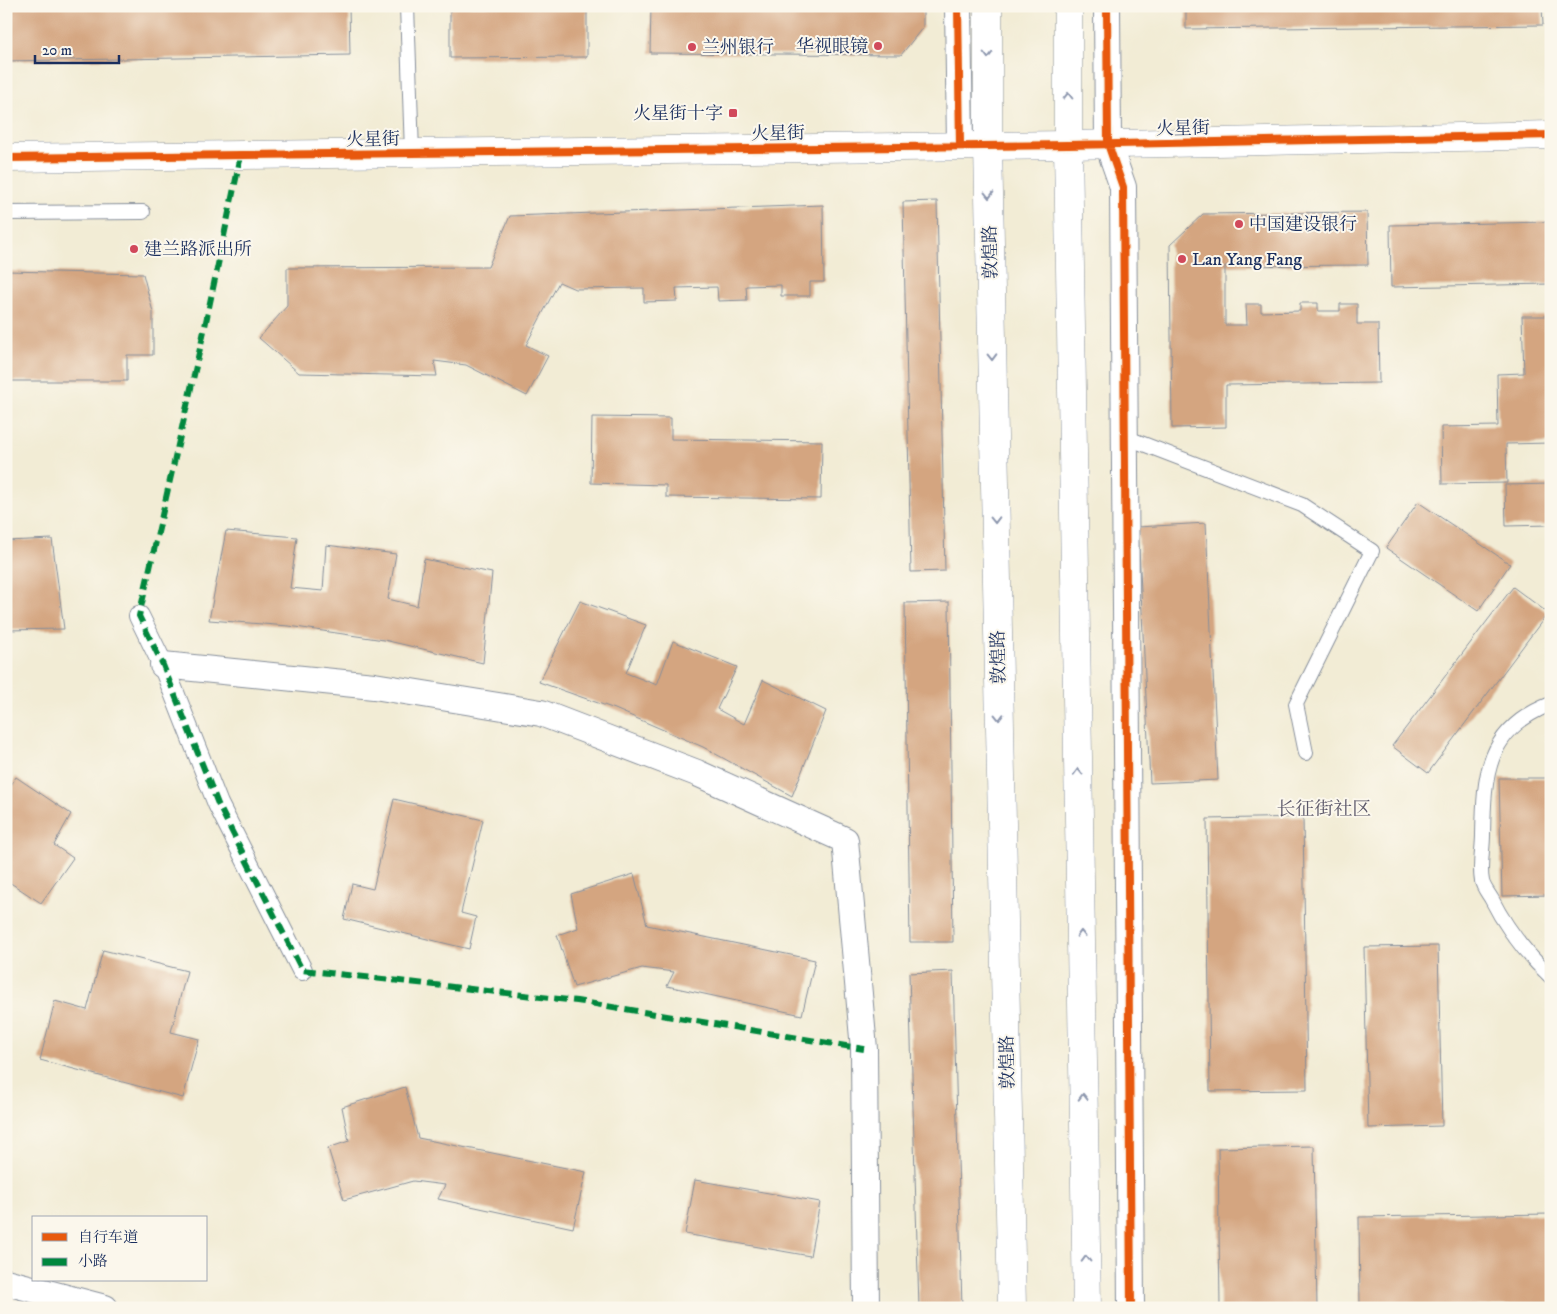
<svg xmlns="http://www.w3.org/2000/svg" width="1557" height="1314" viewBox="0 0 1557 1314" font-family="'IM FELL DW Pica','Noto Serif SC',serif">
	<rect width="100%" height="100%" fill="#fbf7ec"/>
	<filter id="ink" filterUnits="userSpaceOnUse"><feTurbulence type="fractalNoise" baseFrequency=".02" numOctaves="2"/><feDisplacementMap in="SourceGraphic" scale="10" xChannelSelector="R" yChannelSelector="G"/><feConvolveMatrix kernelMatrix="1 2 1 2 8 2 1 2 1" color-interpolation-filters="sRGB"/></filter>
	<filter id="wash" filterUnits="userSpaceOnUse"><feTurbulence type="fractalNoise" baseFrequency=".0096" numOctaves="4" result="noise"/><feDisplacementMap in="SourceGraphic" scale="20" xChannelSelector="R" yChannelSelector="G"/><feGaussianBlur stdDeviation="1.12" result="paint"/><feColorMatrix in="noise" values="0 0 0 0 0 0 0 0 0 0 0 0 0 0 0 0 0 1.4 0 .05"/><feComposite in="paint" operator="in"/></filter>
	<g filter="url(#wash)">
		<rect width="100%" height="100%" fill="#f2ecd5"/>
		<g id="blocks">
			<path fill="#d4a580" d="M6,6H349L350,55L6,61Z
				M450,6H587V57L450,58Z
				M651,6H923V27L901,55L650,53Z
				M1186,6H1542L1543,25L1186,29Z
				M937,201L945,571L911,572L903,202Z
				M823,205L824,282H810V296H781V285L746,286L747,300L718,301L717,287L676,288L677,301L644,302V288L575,289L559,282L526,345L548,356L527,396L466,365L434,361L437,376L299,373L259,338L287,306V268L488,267L510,216Z
				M1367,212L1368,265L1225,266V325H1247L1246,304H1261V312L1300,311V303H1318V311H1340V304H1357V324H1378L1379,383L1226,385V427L1172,428L1170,245L1203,214Z
				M1551,222V284L1391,287L1390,225Z
				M6,271L143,274L153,312V355H127V381H6Z
				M1522,316H1551V443L1506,444L1507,483L1442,484L1441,427L1498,426L1497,374L1524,373Z
				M592,417L671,418V439L822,441L821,499L666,497V485L591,483Z
				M1551,484V525L1506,526L1505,485Z
				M1418,502L1510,564L1478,611L1386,548Z
				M1206,523L1218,780L1150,783L1138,527Z
				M226,531L297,537L290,588L323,591L326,545L396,554L388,599L417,606L424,559L492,573L483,663L384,640L289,626L209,620Z
				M52,539L64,629L6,630V541Z
				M1513,587L1548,613L1428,773L1392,746Z
				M580,601L646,625L626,673L657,685L673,641L737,667L717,709L744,724L763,680L826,711L792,796L703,747L615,709L539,682Z
				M949,602L953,942H910L905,603Z
				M16,777L71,814L54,845L73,858L41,903L6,880V793Z
				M1499,778H1551V895L1502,896Z
				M394,799L483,820L461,913L476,917L469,949L344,919L352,884L373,889Z
				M1303,817L1307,1090L1210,1091L1207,819Z
				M634,874L647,925L815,960L802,1015L667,986L674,972L642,968L574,987L557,935L578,928L571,894Z
				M1438,946L1442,1126L1368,1128L1364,947Z
				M103,950L187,971L171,1032L199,1039L183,1098L40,1060L55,1001L87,1010Z
				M953,971L962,1308H919L909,973Z
				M405,1087L418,1138L586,1172L573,1228L438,1199L445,1185L413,1181L344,1200L328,1148L349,1141L342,1107Z
				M1314,1146L1317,1308H1220L1218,1148Z
				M695,1180L820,1202L810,1256L685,1234Z
				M1551,1214V1305L1360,1308L1359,1217Z"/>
		</g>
	</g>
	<g filter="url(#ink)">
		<use href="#blocks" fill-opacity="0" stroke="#868e9a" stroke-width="1"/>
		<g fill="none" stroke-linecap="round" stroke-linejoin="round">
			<defs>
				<path id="service" d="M407,6L412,153
					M6,213L143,212
					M1125,437L1302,505L1372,551L1296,704L1306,753
					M1551,704C1486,729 1484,775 1483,835C1483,849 1479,867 1482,881C1483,887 1488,893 1491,898C1506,928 1526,954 1551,977"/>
				<path id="pedestrian" d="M139,616L163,665L218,804L302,970"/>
				<path id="minor" d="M958,6L960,146
					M1107,6L1108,144L1123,187L1131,1308
					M163,665L374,686L541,713L697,773L845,840L864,1049L866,1308
					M6,1282L105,1308"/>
				<path id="tertiary" d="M6,158L1068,145L1551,135"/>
				<path id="secondary" d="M988,6V146L1012,1308
					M1068,6V145L1087,1308"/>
			</defs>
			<use href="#service" stroke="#868e9a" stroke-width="16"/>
			<use href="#pedestrian" stroke="#868e9a" stroke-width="22"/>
			<use href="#minor" stroke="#868e9a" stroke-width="28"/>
			<use href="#tertiary" stroke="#868e9a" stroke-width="29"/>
			<use href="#secondary" stroke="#868e9a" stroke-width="29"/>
			<use href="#service" stroke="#fff" stroke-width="14"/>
			<use href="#pedestrian" stroke="#fff" stroke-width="20"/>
			<use href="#minor" stroke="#fff" stroke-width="26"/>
			<use href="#tertiary" stroke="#fff" stroke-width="28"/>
			<use href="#secondary" stroke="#fff" stroke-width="28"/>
			<path stroke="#00873e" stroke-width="6" stroke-dasharray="12 6" stroke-linecap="butt" d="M241,155L204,331L139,616L163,665L218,804L302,970L577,1001L864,1049"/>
			<defs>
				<path id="cycleway" d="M958,6L960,146
					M1107,6L1108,144L1123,187L1131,1308
					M6,158L1068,145L1551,135"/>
			</defs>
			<use href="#cycleway" stroke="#fbf7ec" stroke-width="11"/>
			<use href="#cycleway" stroke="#e8590c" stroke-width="8"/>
		</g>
		<defs><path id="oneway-chevron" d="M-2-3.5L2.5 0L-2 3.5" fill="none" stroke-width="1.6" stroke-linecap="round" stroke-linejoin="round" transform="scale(1.25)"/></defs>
		<g stroke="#8d97ae">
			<use href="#oneway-chevron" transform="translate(988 55) rotate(90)"/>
			<use href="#oneway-chevron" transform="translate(1068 96) rotate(-90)"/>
			<use href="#oneway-chevron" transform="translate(989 195) rotate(89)"/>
			<use href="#oneway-chevron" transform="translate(992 357) rotate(89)"/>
			<use href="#oneway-chevron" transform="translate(995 520) rotate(89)"/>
			<use href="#oneway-chevron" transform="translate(999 717) rotate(89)"/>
			<use href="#oneway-chevron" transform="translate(1078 772) rotate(-91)"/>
			<use href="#oneway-chevron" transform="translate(1081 934) rotate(-91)"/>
			<use href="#oneway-chevron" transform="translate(1083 1097) rotate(-91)"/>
			<use href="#oneway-chevron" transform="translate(1086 1259) rotate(-91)"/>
		</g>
	</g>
	<g fill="#d1495b" stroke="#fbf7ec" stroke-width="2">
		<circle cx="878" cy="46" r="5"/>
		<circle cx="692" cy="47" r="5"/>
		<rect x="728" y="108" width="10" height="10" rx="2.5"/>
		<circle cx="1239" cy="224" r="5"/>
		<circle cx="134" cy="249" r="5"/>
		<circle cx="1182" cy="259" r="5"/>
	</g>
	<g text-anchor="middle" stroke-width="4" stroke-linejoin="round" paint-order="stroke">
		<g font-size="18" fill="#1b2f5e" stroke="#fbf7ec" text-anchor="start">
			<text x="868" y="52" text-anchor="end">华视眼镜</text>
			<text x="702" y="53">兰州银行</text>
			<text x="723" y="119" text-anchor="end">火星街十字</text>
			<text x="1249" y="230">中国建设银行</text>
			<text x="144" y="255">建兰路派出所</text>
			<text x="1192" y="265">Lan Yang Fang</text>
		</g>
		<g font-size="18" fill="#1b2f5e" stroke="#fbf7ec">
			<text transform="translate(1183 128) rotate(-1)" y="6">火星街</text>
			<text transform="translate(778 133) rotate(-1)" y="6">火星街</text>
			<text transform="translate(373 139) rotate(-1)" y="6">火星街</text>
			<text transform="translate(990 252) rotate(-91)" y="6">敦煌路</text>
			<text transform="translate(998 657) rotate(-91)" y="6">敦煌路</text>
			<text transform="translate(1007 1062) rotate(-91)" y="6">敦煌路</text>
		</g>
		<g font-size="19" fill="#5c586a" stroke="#fbf7ec">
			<text x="1324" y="815">长征街社区</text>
		</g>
	</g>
	<rect width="1557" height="1314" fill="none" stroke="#fbf7ec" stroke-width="25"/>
	<rect x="32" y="1216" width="175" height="65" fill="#fbf7ec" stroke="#a1a7b3"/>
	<rect x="42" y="1233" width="25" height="8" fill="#e8590c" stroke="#a1a7b3"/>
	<text x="78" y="1242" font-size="15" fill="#1b2f5e">自行车道</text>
	<rect x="42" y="1258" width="25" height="8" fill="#00873e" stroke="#a1a7b3"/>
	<text x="78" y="1266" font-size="15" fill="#1b2f5e">小路</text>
	<path d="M35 55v8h84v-8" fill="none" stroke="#1b2f5e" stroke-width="2.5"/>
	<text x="42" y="55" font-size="15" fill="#1b2f5e" stroke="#fbf7ec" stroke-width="4" paint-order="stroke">20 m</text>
</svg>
